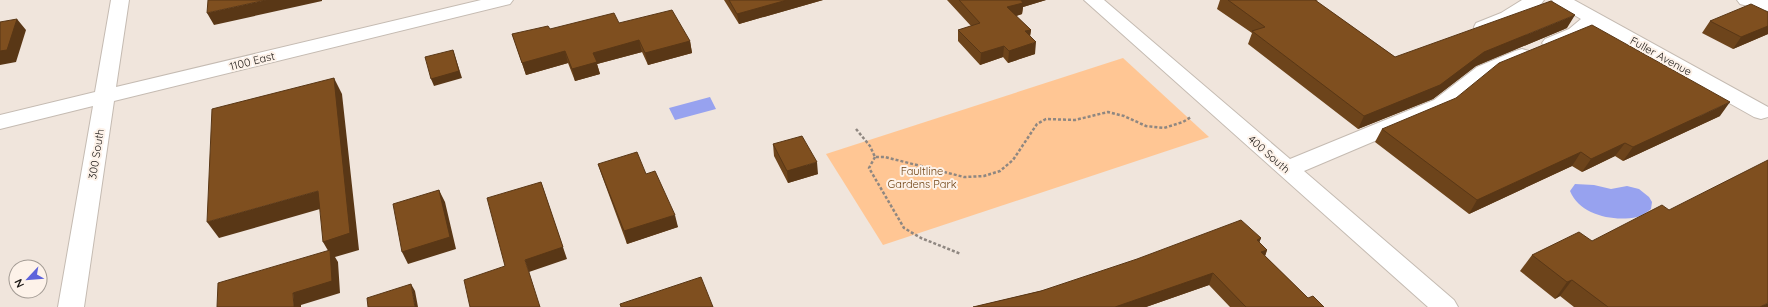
<svg xmlns="http://www.w3.org/2000/svg" width="1768" height="307" viewBox="0 0 1768 307" font-family="Quicksand,sans-serif">
	<rect width="100%" height="100%" fill="#f0e5dc"/>
	<path fill="#ffc694" d="M1123,58L1209,137L883,245L826,154Z"/>
	<path fill="#97a2ef" d="M710,97L716,109L675,120L669,108Z
		M1575,184L1594,185L1611,189L1627,186L1639,189L1649,197L1652,202L1651,209C1647,212 1642,216 1637,217C1613,222 1580,215 1570,191Z"/>
	<g fill="none" stroke-linecap="round" stroke-linejoin="round">
		<defs>
			<path id="minor" d="M111,0H129L116,87L481,0H513L510,4L114,101L84,307H58L93,106L0,129V115L95,92Z
				M1084,0H1104L1290,159L1434,100L1477,67L1515,51L1522,49L1529,51L1532,55L1529,59L1491,75L1448,110L1304,171L1454,300L1458,307H1428Z
				M1522,0H1544L1541,4C1525,14 1496,36 1476,31L1474,27L1476,23L1501,13Z
				M1552,0H1574L1768,107V117L1761,119L1754,117L1594,27C1582,38 1562,51 1545,47L1542,43L1545,39L1569,29L1581,19L1555,4Z
				M1737,0H1768V11L1740,4Z"/>
		</defs>
		<use href="#minor" stroke="#c5bbb2" stroke-width="2"/>
		<path stroke="#8f8781" stroke-width="2.5" stroke-dasharray="3 2" stroke-linecap="butt" d="M856,129L870,146L875,157H885L964,177L984,176L1000,171L1013,160L1037,124L1046,119L1075,120L1108,112L1124,116L1146,126L1164,128L1183,122L1191,117
			M875,157L869,168L904,228L921,238L961,254"/>
		<use href="#minor" fill="#fff" fill-rule="evenodd"/>
	</g>
	<path fill="#6d441b" d="M724,0H823L739,24Z
		M947,0H1046L1023,7L1022,14L1016,16L1031,30L1030,37L1035,54L1008,63L1003,57L980,65L958,41V30L971,26Z
		M1220,0H1318L1316,1L1395,57L1567,28L1476,66L1433,99L1358,129L1248,44L1252,33L1217,9Z
		M1768,12V34L1733,49L1702,33L1710,21Z
		M619,23L690,41L692,53L648,65L642,52L597,64L600,74L575,81L568,63L526,75L512,34L550,29Z
		M1720,116L1623,161L1615,156L1582,172L1572,166L1469,214L1375,142L1382,129Z
		M773,144L818,174L788,183L774,156Z
		M598,164L646,174L678,227L627,244L602,176Z
		M1261,238L1259,243L1267,250L1265,256L1308,298L1324,307H1230L1209,285L1146,307H973Z
		M1592,241L1768,307H1574L1560,296L1555,299L1520,271L1532,255Z"/>
	<path fill="#593716" d="M266,0H322V1L214,25L207,13Z
		M787,0H823L739,24L737,14Z
		M1018,0H1046L1023,7L1022,14L1006,19L1007,7Z
		M1575,15L1567,28L1476,66L1433,99L1358,129L1364,116L1484,52Z
		M17,19L26,30L16,62L0,65V51Z
		M1768,26V34L1733,49L1741,37Z
		M1031,30L1029,41L1025,31Z
		M639,40L642,52L597,64L600,74L575,81L572,69L593,53Z
		M690,41L692,53L648,65L645,53Z
		M1036,42L1035,54L1008,63L1009,51Z
		M1004,46L1003,57L980,65L981,53Z
		M453,50L462,78L434,86L431,79Z
		M565,51L568,63L526,75L522,63Z
		M334,78L342,94L359,250L335,257L338,262L340,293L301,305V307H294L293,293L330,254L323,242Z
		M1730,102L1720,116L1623,161L1633,147Z
		M1625,143L1615,156L1582,172L1591,159Z
		M1581,152L1572,166L1469,214L1477,200Z
		M817,162L818,174L788,183L787,171Z
		M541,182L567,259L529,272L540,307L525,260Z
		M439,190L445,202L456,249L408,264L402,252Z
		M318,191L327,207L219,238L207,222Z
		M675,215L678,227L627,244L624,231Z
		M1261,238L1256,250L1257,240Z
		M1267,250L1263,262L1261,252Z
		M1213,273L1209,285L1146,307H1115Z
		M1572,280L1560,296L1555,299L1567,282Z
		M411,284L415,291L418,307H415Z
		M1768,303V307H1760Z"/>
	<path fill="#7f4f1f" stroke="#593716" d="M208,0H266L207,13Z
		M729,0H787L737,14Z
		M959,0H1021L1023,3L1007,7L1031,30L1025,31L1036,42L1009,51L1004,46L981,53L958,30L980,23Z
		M1228,0H1315L1395,57L1551,1L1575,15L1484,52L1440,85L1364,116L1252,31L1265,27Z
		M1751,4L1768,12V26L1741,37L1710,21Z
		M672,10L690,41L645,53L639,40L593,53L597,62L572,69L565,51L522,63L512,34L548,26L550,29L614,13L619,23Z
		M17,19L7,50L0,51V22Z
		M1592,25L1730,102L1633,147L1625,143L1591,159L1581,152L1477,200L1382,129L1456,98L1499,63Z
		M453,50L459,71L431,79L425,57Z
		M334,78L350,233L323,242L318,191L207,222L212,109Z
		M802,136L817,162L787,171L773,144Z
		M637,152L646,174L655,171L675,215L624,231L598,164Z
		M1768,160V303L1760,307H1608L1572,280L1567,282L1532,255L1579,232L1592,241L1662,205L1669,210Z
		M541,182L563,247L525,260L540,307H470L464,280L505,266L487,198Z
		M439,190L450,237L402,252L393,204Z
		M1241,220L1261,238L1257,240L1267,250L1261,252L1308,298L1313,296L1324,307H1246L1213,273L1115,307H973L1041,291L1137,259Z
		M330,250L332,281L293,293L294,307H217L218,283Z
		M701,277L713,307H621L620,304Z
		M411,284L415,307H368L367,298Z"/>
	<g text-anchor="middle" stroke-width="4" stroke-linejoin="round" paint-order="stroke">
		<g font-size="11" fill="#1c1815" stroke="#fdf2e9">
			<text transform="translate(1661 56) rotate(29)" y="4">Fuller Avenue</text>
			<text transform="translate(252 61) rotate(-14)" y="4">1100 East</text>
			<text transform="translate(96 154) rotate(-81)" y="4">300 South</text>
			<text transform="translate(1269 154) rotate(41)" y="4">400 South</text>
		</g>
		<g font-size="11" fill="#6f4213" stroke="#fdf2e9">
			<text x="922" y="175">Faultline<tspan x="922" dy="13">Gardens Park</tspan></text>
		</g>
	</g>
	<g transform="translate(28 279) rotate(244)"><circle r="19" fill="#fdf2e9" stroke="#a39b94"/>
	<path d="M0-3L7 15L0 10L-7 15Z" fill="#5e63db"/>
	<text y="-6" font-size="11" font-weight="bold" text-anchor="middle" fill="#1c1815">N</text>
	</g>
</svg>
